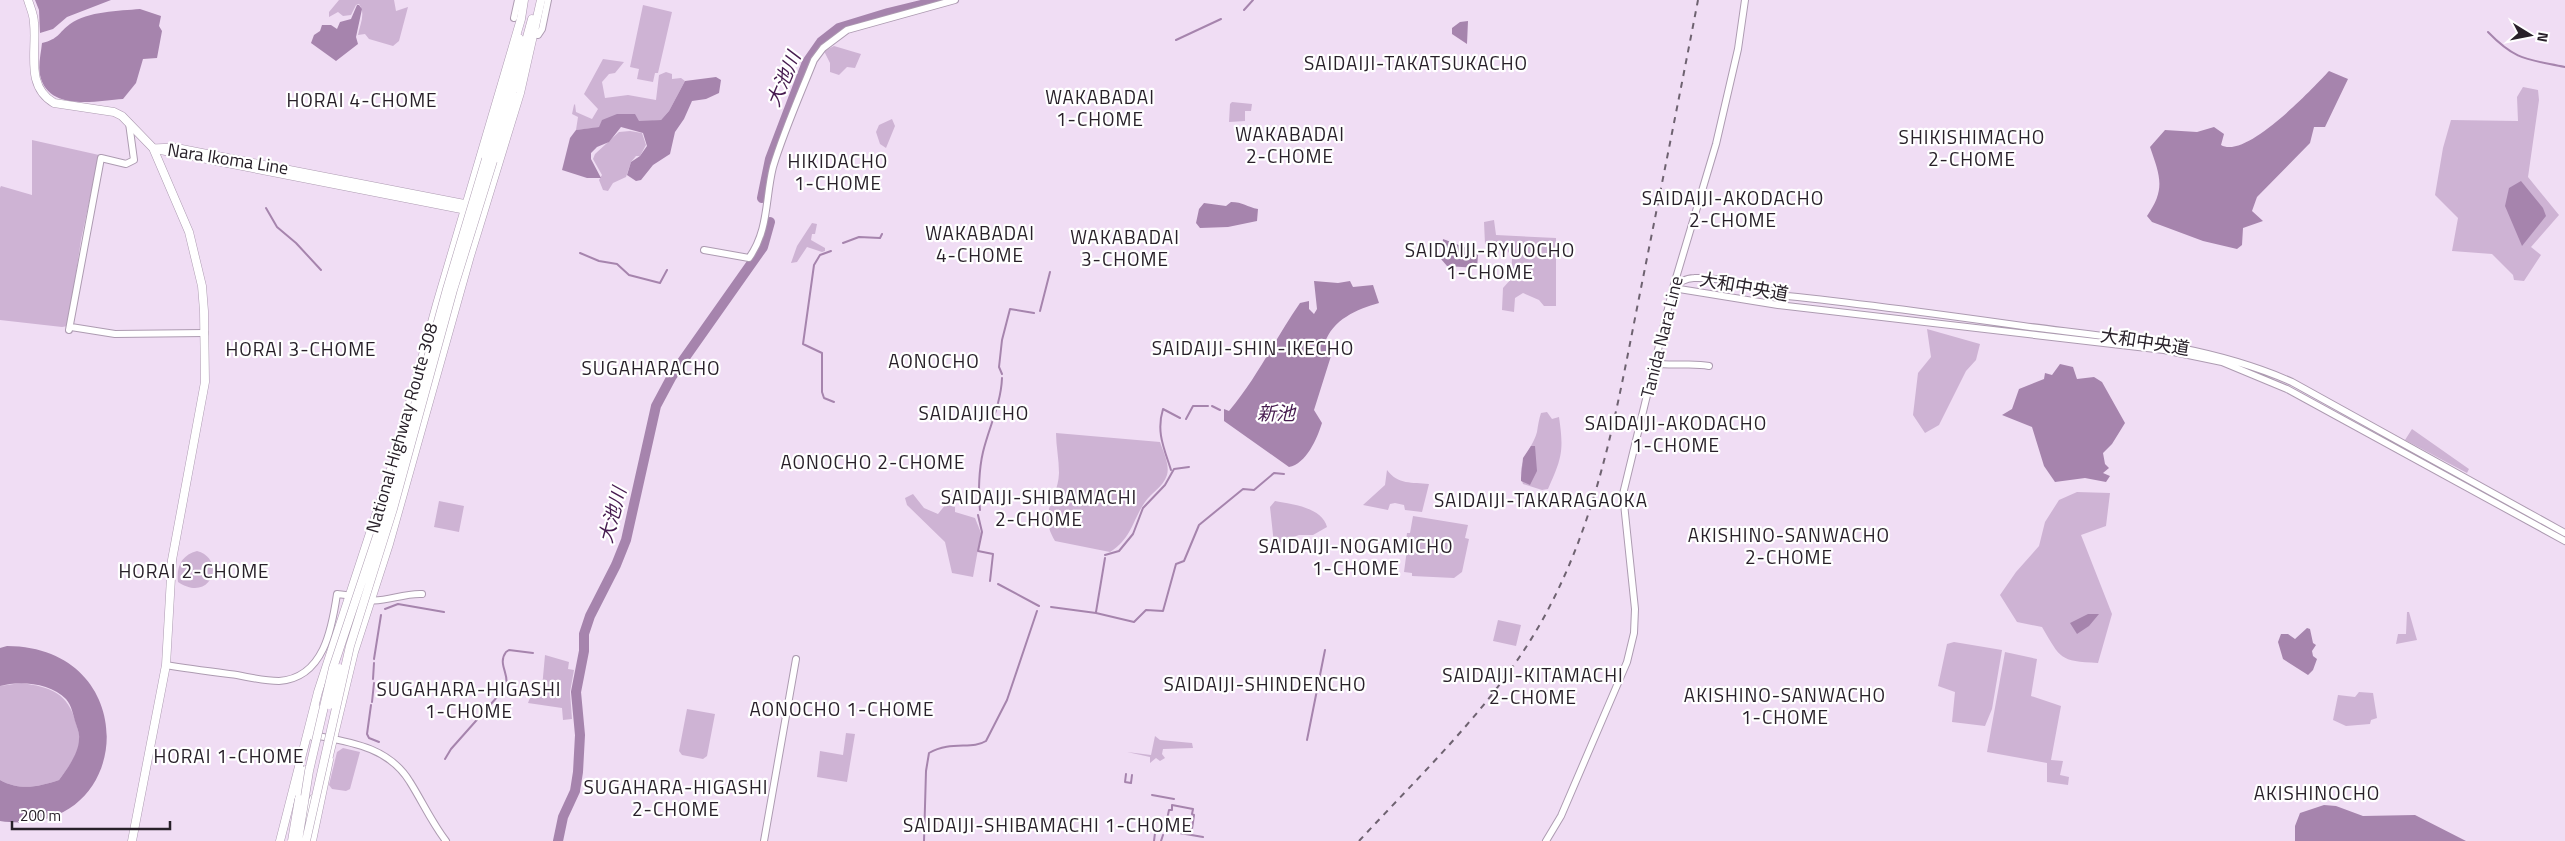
<svg xmlns="http://www.w3.org/2000/svg" width="2565" height="841" viewBox="0 0 2565 841" font-family="'Titillium Web','Noto Sans JP',sans-serif">
	<rect width="100%" height="100%" fill="#f0ddf4"/>
	<path fill="#ceb3d4" d="M339,0H394L396,11L408,7L399,41L393,46L369,39L365,34L358,35C360,24 366,14 359,4L356,5L351,15L343,16L338,12L329,17V12Z
		M643,5L672,12L658,73H655L653,82L637,79L639,69L630,67Z
		M834,46L861,54L855,68L847,67L839,75L830,72V63L824,51Z
		M603,59L624,62L615,73L609,74L602,82L605,98L628,95L656,100L659,75L666,72L672,74V79L681,78L685,81L669,111L661,120L576,130L578,117L572,114L574,105L575,104L576,112L592,119L598,109L584,94Z
		M2523,87L2538,90L2539,100L2528,177L2559,215L2531,247L2541,255L2524,281L2514,280L2513,275L2492,254L2452,251L2458,218L2435,195L2443,148L2451,120L2518,121L2517,97Z
		M1232,102L1252,104L1251,111H1245V121L1229,122L1230,104Z
		M892,119L895,126L886,148L880,144L876,132L879,125Z
		M630,131L642,133L646,145L640,156H636L631,162L626,177L613,183L608,191L603,190L599,180L602,175L593,159L595,154L619,132Z
		M32,140L99,155L81,240L68,326L62,327L0,320V188L1,186L32,195Z
		M1494,220L1496,235L1556,238V306H1544L1539,300L1523,293L1515,298L1514,312L1502,310L1503,288L1511,279L1512,258L1506,248L1485,244L1484,222Z
		M812,223L817,224L815,234H812L811,240L825,248V251L822,252L807,247L797,262L791,263L797,246Z
		M1927,329L1980,344L1976,360L1966,371L1939,425L1925,433L1913,415L1918,373L1931,357Z
		M1547,412L1552,419L1559,417C1564,451 1562,458 1548,489L1542,490L1523,484C1515,463 1532,450 1537,432C1538,425 1539,419 1541,413Z
		M2412,429L2469,469L2467,473L2405,440Z
		M1056,433L1160,442C1163,451 1170,465 1167,475C1163,487 1152,492 1145,502C1132,521 1132,538 1110,552L1055,541C1037,511 1058,501 1059,473C1059,459 1056,446 1056,433Z
		M1387,470C1398,485 1412,482 1429,484L1422,512L1405,510L1404,505L1395,503L1390,504L1388,510L1363,505L1385,485Z
		M2077,492L2110,493L2106,526L2081,535L2112,614L2098,663C2059,661 2061,659 2042,627L2017,622L2000,595L2016,572L2039,546L2045,522L2059,500Z
		M913,494L924,508L938,514L946,504L955,507V512L975,518L981,533L973,577L952,573L945,542L907,505L905,498Z
		M439,501L464,506L459,532L434,527Z
		M1275,501C1291,504 1322,507 1327,527L1313,535H1299L1274,544L1270,507Z
		M1413,516L1468,525L1465,538L1469,539L1462,572L1454,578L1412,576V573L1404,572L1408,542L1406,541L1407,533H1410Z
		M197,551C227,559 211,604 178,582C176,566 182,555 197,551Z
		M2407,612H2409L2417,640L2396,644L2398,634H2406Z
		M1498,620L1521,625L1516,646L1493,641Z
		M1954,642L2002,650L1992,709L1985,726L1952,722L1955,692L1938,686L1947,644Z
		M2005,652L2037,659L2031,696L2061,706L2051,760L2063,761L2060,775L2069,777L2068,785L2047,782V763L1987,752Z
		M545,655L569,662L568,669L574,670L570,692L572,719L563,720L562,708L528,703L534,687L542,688Z
		M21,683C51,687 68,693 76,723C77,727 79,733 80,738C80,753 67,769 59,780C38,787 20,791 0,780V686Z
		M2359,692L2373,693L2377,718L2371,720L2370,724L2346,726L2333,720L2338,695L2355,697Z
		M687,709L715,714L707,756L703,759L682,755L679,751Z
		M846,733L855,734L847,782L817,777L820,751L843,755Z
		M1155,736L1160,740L1192,743L1193,748L1163,749L1162,754L1165,758L1160,761L1156,758L1150,763V757L1127,752L1151,755Z
		M343,748L360,752L350,789L346,791L332,789L329,785L337,752Z"/>
	<path fill="#a684ad" d="M35,0H111L67,17L53,29L40,33L39,10Z
		M357,5H359L362,9L356,37L358,44L336,61L311,43L314,35L320,31L322,25H331L337,29L340,22L351,19Z
		M140,9L161,16L159,26L162,31L157,58L143,59L136,83L123,99C96,101 48,112 40,75C38,65 41,53 42,43C59,39 58,33 70,24C88,11 119,11 140,9Z
		M1468,21L1467,44L1452,34V28L1460,22Z
		M2329,71L2348,79L2325,127H2314L2310,143L2257,197L2252,211L2263,221L2243,228L2242,245L2237,249L2203,241L2152,222L2147,216C2166,189 2160,176 2150,147L2165,130L2197,132L2214,127L2224,134L2221,145C2246,160 2312,89 2329,71Z
		M716,77L721,80L719,93L706,99L692,101L684,119L675,132L670,154L653,165L641,180L636,181L627,175L631,162L640,156L647,146L643,133L621,127L609,142L597,147L591,153V159L601,178H587L562,170L570,138L576,130L599,127L602,120L617,114H635L639,121L661,120L669,111L685,81Z
		M2521,181L2543,208L2546,216L2522,246L2505,206L2509,188Z
		M1231,202C1243,202 1247,207 1258,209L1257,221L1228,227L1200,228L1196,223L1199,209L1204,203L1226,206Z
		M1443,239L1467,248L1478,255L1477,268L1447,266L1441,259Z
		M1314,281L1338,283L1350,281L1353,287L1373,285L1379,303C1357,309 1332,320 1325,343L1330,349L1331,356L1314,410L1322,423C1317,439 1306,464 1289,467L1224,421V409L1229,411C1257,378 1275,339 1300,303L1309,301V309L1314,314L1317,309Z
		M2060,364L2073,367L2077,379L2094,377L2102,382L2125,423L2112,444L2103,453L2105,464L2109,468L2103,473L2110,476L2106,482L2085,478L2055,482L2044,466L2032,427L2002,415L2012,409L2019,389L2044,379L2045,373L2052,375Z
		M1531,446H1535L1537,471L1530,485L1521,481V478L1523,458Z
		M2088,614H2099L2089,626L2077,634L2070,623Z
		M2307,628L2310,629L2313,643L2316,645L2312,651L2313,656L2317,659L2313,670L2308,675L2283,659L2278,642L2281,634H2288L2295,639Z
		M7,646C147,647 135,841 0,821V780C20,791 38,787 59,780C67,769 79,753 79,739C80,734 77,728 76,724C73,715 72,706 66,699C51,683 19,680 0,686V648Z
		M2324,805L2336,806L2363,816L2415,815L2466,841H2295V826L2300,813Z"/>
	<g fill="none" stroke-linecap="round" stroke-linejoin="round">
		<path stroke="#a684ad" stroke-width="2" d="M1244,10L1253,0
			M2488,32C2516,61 2527,59 2565,67
			M1176,40L1221,19
			M266,208L277,227L296,243L321,270
			M843,243L859,237L880,238L882,234
			M831,251L820,255L814,265L803,344L822,353V392L824,398L834,402
			M580,253L599,261L617,264L629,275L660,283L667,270
			M1040,311L1050,272
			M1002,374L999,367L1002,340L1010,309L1034,313
			M1212,406L1220,410
			M1186,419L1193,406H1208
			M1171,470C1164,448 1156,432 1163,409L1180,418
			M980,510C978,493 979,469 983,452C989,427 1001,404 1002,378
			M978,515L982,532L978,551L993,554L990,581
			M1105,555L1119,551L1133,534L1143,508L1165,485L1174,469L1189,467
			M998,584L1039,606
			M1051,607L1096,613L1134,622L1146,610L1163,611L1176,564L1184,561L1199,525L1243,489L1254,490L1274,473L1284,474
			M385,609L398,604L444,612
			M1096,612L1105,558
			M374,659L381,615
			M373,679L374,663
			M372,702L374,683
			M371,705L367,734L369,738L379,742
			M1307,740L1325,650
			M445,759L451,749L506,687C510,674 497,664 506,652L509,650L533,653
			M1126,774L1125,782L1131,783L1132,775
			M1152,795L1174,799
			M1188,834L1189,829H1192L1194,815L1192,814L1193,809L1172,805V810H1169L1166,824L1169,825L1168,831L1203,837
			M924,841L926,771L929,753C951,740 972,750 986,741L1007,700L1037,611
			M1154,841L1155,833
			M1161,841L1163,835"/>
		<path stroke="#a684ad" stroke-width="10" d="M762,198L770,159L807,62L821,42L839,28L888,13L942,0
			M558,841L563,817L575,791L578,772L580,735L576,692L584,651V634L590,616L616,565L626,540L656,406L672,376L763,247L770,222"/>
		<defs>
			<path id="secondary" d="M514,18L518,0
				M534,34L538,35L542,29L548,0
				M704,250L749,258C769,230 765,199 773,167C784,131 800,95 814,60L823,48L847,30L955,0
				M1673,288C1679,283 1685,278 1694,278C1721,277 1761,287 1787,296C1866,304 1945,315 2023,326C2115,338 2206,344 2292,382L2565,533
				M1673,288L1778,305L2164,350L2222,362L2287,389L2565,541
				M71,327L115,334L205,333
				M69,330L101,158L126,164L134,160L129,123
				M1655,363C1673,367 1691,362 1709,366
				M368,600C385,603 402,593 422,594
				M166,665C190,669 214,672 237,675C251,678 265,681 279,681C324,678 332,628 337,594L354,596
				M313,735C350,742 389,747 410,782C422,801 432,823 446,841
				M764,841L796,659
				M1546,841L1561,816L1627,662L1634,633L1635,609L1623,494L1673,288L1716,144L1738,49L1745,0"/>
			<path id="primary" d="M153,148L174,147L472,205
				M158,150L469,211"/>
			<path id="highway" d="M28,0C30,7 34,15 34,23C37,52 25,86 54,103L114,112L122,116L153,148L189,232L202,286L204,311L205,382L172,560L166,665L132,841
				M486,159L519,38
				M493,161L532,19
				M314,737L317,709
				M327,764L354,652L389,544L470,256L520,93L541,0
				M300,795L306,770
				M302,824L314,798
				M280,841L318,692L394,460L437,304L521,19L524,0
				M312,841L329,760"/>
		</defs>
		<use href="#secondary" stroke="#ad9bb1" stroke-width="8"/>
		<use href="#primary" stroke="#ad9bb1" stroke-width="8"/>
		<use href="#highway" stroke="#ad9bb1" stroke-width="9"/>
		<use href="#secondary" stroke="#fff" stroke-width="6"/>
		<use href="#primary" stroke="#fff" stroke-width="7"/>
		<use href="#highway" stroke="#fff" stroke-width="8"/>
		<path stroke="#6e6270" stroke-width="2" stroke-dasharray="6 6" stroke-linecap="butt" d="M1359,841C1422,773 1492,707 1539,626C1598,523 1616,413 1639,298C1659,198 1679,99 1698,0"/>
		<defs>
			<path id="highway-bridge" d="M329,705L339,668
				M292,841L299,799
				M298,841L309,771L333,668L387,506L447,289L486,159
				M306,841L350,646L393,509L453,290L493,161"/>
		</defs>
		<use href="#highway-bridge" stroke="#ad9bb1" stroke-width="9" stroke-linecap="butt"/>
		<use href="#highway-bridge" stroke="#fff" stroke-width="8"/>
	</g>
	<g text-anchor="middle" stroke-width="4.5" stroke-linejoin="round" paint-order="stroke">
		<g font-size="18" fill="#282029" stroke="#fff">
			<text transform="translate(228 159) rotate(9)" y="6">Nara Ikoma Line</text>
			<text transform="translate(1744 287) rotate(10)" y="6">大和中央道</text>
			<text transform="translate(1662 337) rotate(-76)" y="6">Tanida Nara Line</text>
			<text transform="translate(2145 342) rotate(9)" y="6">大和中央道</text>
			<text transform="translate(402 428) rotate(-74)" y="6">National Highway Route 308</text>
		</g>
		<g font-size="19" letter-spacing="1" fill="#282029" stroke="#fff">
			<text x="1416" y="70">SAIDAIJI-TAKATSUKACHO</text>
			<text x="1100" y="104">WAKABADAI<tspan x="1100" dy="22">1-CHOME</tspan></text>
			<text x="362" y="107">HORAI 4-CHOME</text>
			<text x="1290" y="141">WAKABADAI<tspan x="1290" dy="22">2-CHOME</tspan></text>
			<text x="1972" y="144">SHIKISHIMACHO<tspan x="1972" dy="22">2-CHOME</tspan></text>
			<text x="838" y="168">HIKIDACHO<tspan x="838" dy="22">1-CHOME</tspan></text>
			<text x="1733" y="205">SAIDAIJI-AKODACHO<tspan x="1733" dy="22">2-CHOME</tspan></text>
			<text x="980" y="240">WAKABADAI<tspan x="980" dy="22">4-CHOME</tspan></text>
			<text x="1125" y="244">WAKABADAI<tspan x="1125" dy="22">3-CHOME</tspan></text>
			<text x="1490" y="257">SAIDAIJI-RYUOCHO<tspan x="1490" dy="22">1-CHOME</tspan></text>
			<text x="1253" y="355">SAIDAIJI-SHIN-IKECHO</text>
			<text x="301" y="356">HORAI 3-CHOME</text>
			<text x="934" y="368">AONOCHO</text>
			<text x="651" y="375">SUGAHARACHO</text>
			<text x="974" y="420">SAIDAIJICHO</text>
			<text x="1676" y="430">SAIDAIJI-AKODACHO<tspan x="1676" dy="22">1-CHOME</tspan></text>
			<text x="873" y="469">AONOCHO 2-CHOME</text>
			<text x="1039" y="504">SAIDAIJI-SHIBAMACHI<tspan x="1039" dy="22">2-CHOME</tspan></text>
			<text x="1541" y="507">SAIDAIJI-TAKARAGAOKA</text>
			<text x="1789" y="542">AKISHINO-SANWACHO<tspan x="1789" dy="22">2-CHOME</tspan></text>
			<text x="1356" y="553">SAIDAIJI-NOGAMICHO<tspan x="1356" dy="22">1-CHOME</tspan></text>
			<text x="194" y="578">HORAI 2-CHOME</text>
			<text x="1533" y="682">SAIDAIJI-KITAMACHI<tspan x="1533" dy="22">2-CHOME</tspan></text>
			<text x="1265" y="691">SAIDAIJI-SHINDENCHO</text>
			<text x="469" y="696">SUGAHARA-HIGASHI<tspan x="469" dy="22">1-CHOME</tspan></text>
			<text x="1785" y="702">AKISHINO-SANWACHO<tspan x="1785" dy="22">1-CHOME</tspan></text>
			<text x="842" y="716">AONOCHO 1-CHOME</text>
			<text x="229" y="763">HORAI 1-CHOME</text>
			<text x="676" y="794">SUGAHARA-HIGASHI<tspan x="676" dy="22">2-CHOME</tspan></text>
			<text x="2317" y="800">AKISHINOCHO</text>
			<text x="1048" y="832">SAIDAIJI-SHIBAMACHI 1-CHOME</text>
		</g>
		<g font-size="19" font-style="italic" fill="#461b4f" stroke="#fff">
			<text transform="translate(783 79) rotate(-67)" y="7">大池川</text>
			<text x="1276" y="420">新池</text>
			<text transform="translate(612 515) rotate(-75)" y="7">大池川</text>
		</g>
	</g>
	<g transform="translate(2530 35) rotate(100)" stroke="#ffffff" stroke-width="4" paint-order="stroke">
	<path d="M0-4L9 19L0 12L-9 19Z" fill="#282029"/>
	<text y="-8" font-size="14" font-weight="bold" text-anchor="middle" fill="#282029">N</text>
	</g>
	<path d="M12 821v8h158v-8" fill="none" stroke="#282029" stroke-width="2.5"/>
	<text x="20" y="821" font-size="15" fill="#282029" stroke="#ffffff" stroke-width="4" paint-order="stroke">200 m</text>
</svg>
